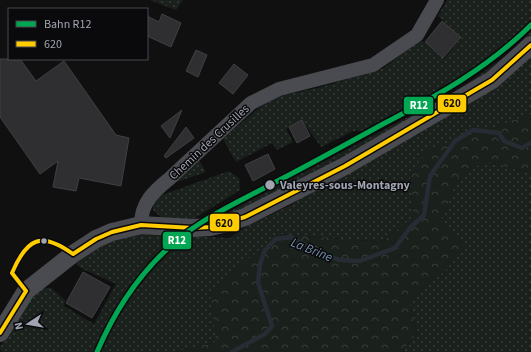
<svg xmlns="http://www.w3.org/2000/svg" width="531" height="352" viewBox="0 0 531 352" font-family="'Source Sans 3',sans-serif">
	<defs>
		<pattern id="grass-dots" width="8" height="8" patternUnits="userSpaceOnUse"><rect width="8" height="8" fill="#1a201b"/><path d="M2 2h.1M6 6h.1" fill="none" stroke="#383d3a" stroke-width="1.8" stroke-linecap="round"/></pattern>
		<pattern id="forest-crowns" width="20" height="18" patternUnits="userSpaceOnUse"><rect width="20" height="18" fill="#1a201b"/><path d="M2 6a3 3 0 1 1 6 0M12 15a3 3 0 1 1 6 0" fill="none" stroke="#383d3a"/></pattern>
	</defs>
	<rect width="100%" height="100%" fill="#101010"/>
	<path fill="url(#grass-dots)" d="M150,0H183L176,10Z
		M447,0H531V20L505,47L451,84L361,131H353L321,147L302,120L286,129L293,142L277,150L272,143L236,162L223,139L260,107L280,96L321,87L384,68L420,39L444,59L462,37L438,16Z
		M531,31V39L517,54L418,118L243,212L221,216L457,91L511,52Z
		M531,47V114L410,173L413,217L382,242L277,234L216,342L175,352H2L0,350V347L24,307L41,288H51L65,300L64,306L94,324L116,284L81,268L76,264L91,251L119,239L138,233L230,238L245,227L291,205Z
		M199,160L206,172L174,183Z
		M486,161L527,172L531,171V352H402L417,332L409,301L446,270L441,220L458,177Z
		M229,171L239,178L240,190L195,218L190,220L162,218L153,210V201L159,196Z"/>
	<path fill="url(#forest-crowns)" d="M531,114V171L527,172L486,161L458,178L441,220L465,248L446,270L409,301L417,332L402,352H175L216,342L210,293L277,234L382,242L413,217L410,173L428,150Z"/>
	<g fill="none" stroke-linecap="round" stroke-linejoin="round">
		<path stroke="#262c33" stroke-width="4.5" d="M232,352L265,334L272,326L258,283L260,264L265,250L276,239L291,237L324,255L340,260L360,261L395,248L410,228L424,215L430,176L455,141L473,130L499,133L504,141L522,148L531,143"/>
	</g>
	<path fill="#2f2f31" stroke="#3f4044" d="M162,14L181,23L171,47L147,36V16L159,22Z
		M442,21L461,37L443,58L425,42Z
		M196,50L207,55L198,77L186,71Z
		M0,59H20L36,81L64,61L116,135L129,138L121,186L79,178L76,191L53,187L58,161L40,174L0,117Z
		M234,64L248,75L233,94L219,83Z
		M182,110L170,138L161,126Z
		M302,120L310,136L297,143L289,127Z
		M186,127L194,138L166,158L164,156Z
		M268,154L275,169L253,181L245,165Z
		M83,272L110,287L92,318L66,303Z"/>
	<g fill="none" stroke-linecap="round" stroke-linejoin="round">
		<path stroke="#4a4b50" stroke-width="14" d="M141,225C141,203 153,192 169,179L251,103L279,89L373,65L417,35L437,0"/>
		<path stroke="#4a4b50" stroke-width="18" d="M0,333L26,291L73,254L96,239L112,232L141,225L193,228L210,227L227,223L245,217L345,166L492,80L531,45"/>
		<defs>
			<path id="bus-1" d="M73,254L96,239L112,232L141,225L193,228L210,227L245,217L345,166L492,80L531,45
				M26,291L12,273C27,238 41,231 73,254
				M0,333L26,291"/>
		</defs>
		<use href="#bus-1" stroke="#0a0a0c" stroke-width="7"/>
		<use href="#bus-1" stroke="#fc0" stroke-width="4"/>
		<defs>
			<path id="rail-1" d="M97,352C115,310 140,272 175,242C203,218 236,203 268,186C307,166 345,145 383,124C437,96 488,68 531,25"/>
		</defs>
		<use href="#rail-1" stroke="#0a0a0c" stroke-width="8"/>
		<use href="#rail-1" stroke="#00a651" stroke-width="5"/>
	</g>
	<g fill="#a1a5b1" stroke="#0a0a0c" stroke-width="1.5">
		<circle cx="270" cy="185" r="5.5"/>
		<circle cx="44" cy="241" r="3.5"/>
	</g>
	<g text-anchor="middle" stroke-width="3" stroke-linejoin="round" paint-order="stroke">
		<g font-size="12" fill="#a1a5b1" stroke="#0a0a0c">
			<text transform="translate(209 142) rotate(-43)" y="4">Chemin des Crusilles</text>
		</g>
		<g font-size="12" font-weight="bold" fill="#a1a5b1" stroke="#0a0a0c" text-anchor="start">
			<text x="280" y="189">Valeyres-sous-Montagny</text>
		</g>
		<g font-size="13" font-style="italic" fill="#7792ad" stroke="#0a0a0c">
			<text transform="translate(312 249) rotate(22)" y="5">La Brine</text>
		</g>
	</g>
	<g stroke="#0a0a0c" stroke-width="1.5">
		<rect x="437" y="94" width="30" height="19" rx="4" fill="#fc0"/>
		<rect x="403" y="96" width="31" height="19" rx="4" fill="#00a651"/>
		<rect x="209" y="213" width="31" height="19" rx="4" fill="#fc0"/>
		<rect x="162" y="231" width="30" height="19" rx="4" fill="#00a651"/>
	</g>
	<g font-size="11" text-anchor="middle" font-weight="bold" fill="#fff">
		<text x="419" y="109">R12</text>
		<text x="177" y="244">R12</text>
	</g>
	<g font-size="11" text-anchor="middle" font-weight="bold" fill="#111">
		<text x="452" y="107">620</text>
		<text x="224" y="227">620</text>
	</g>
	<rect x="8" y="8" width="140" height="52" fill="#0a0a0c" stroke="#46484e"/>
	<rect x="16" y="21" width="20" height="6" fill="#00a651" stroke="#46484e"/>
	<text x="44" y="28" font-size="12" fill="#a1a5b1">Bahn R12</text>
	<rect x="16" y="41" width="20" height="6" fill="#ffcc00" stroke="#46484e"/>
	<text x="44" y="48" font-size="12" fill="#a1a5b1">620</text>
	<g transform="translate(28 324) rotate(258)" stroke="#0a0a0c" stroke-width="3" paint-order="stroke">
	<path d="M0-3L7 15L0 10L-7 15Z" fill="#a1a5b1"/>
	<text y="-6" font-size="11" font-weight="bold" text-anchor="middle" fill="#a1a5b1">N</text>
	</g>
</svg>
